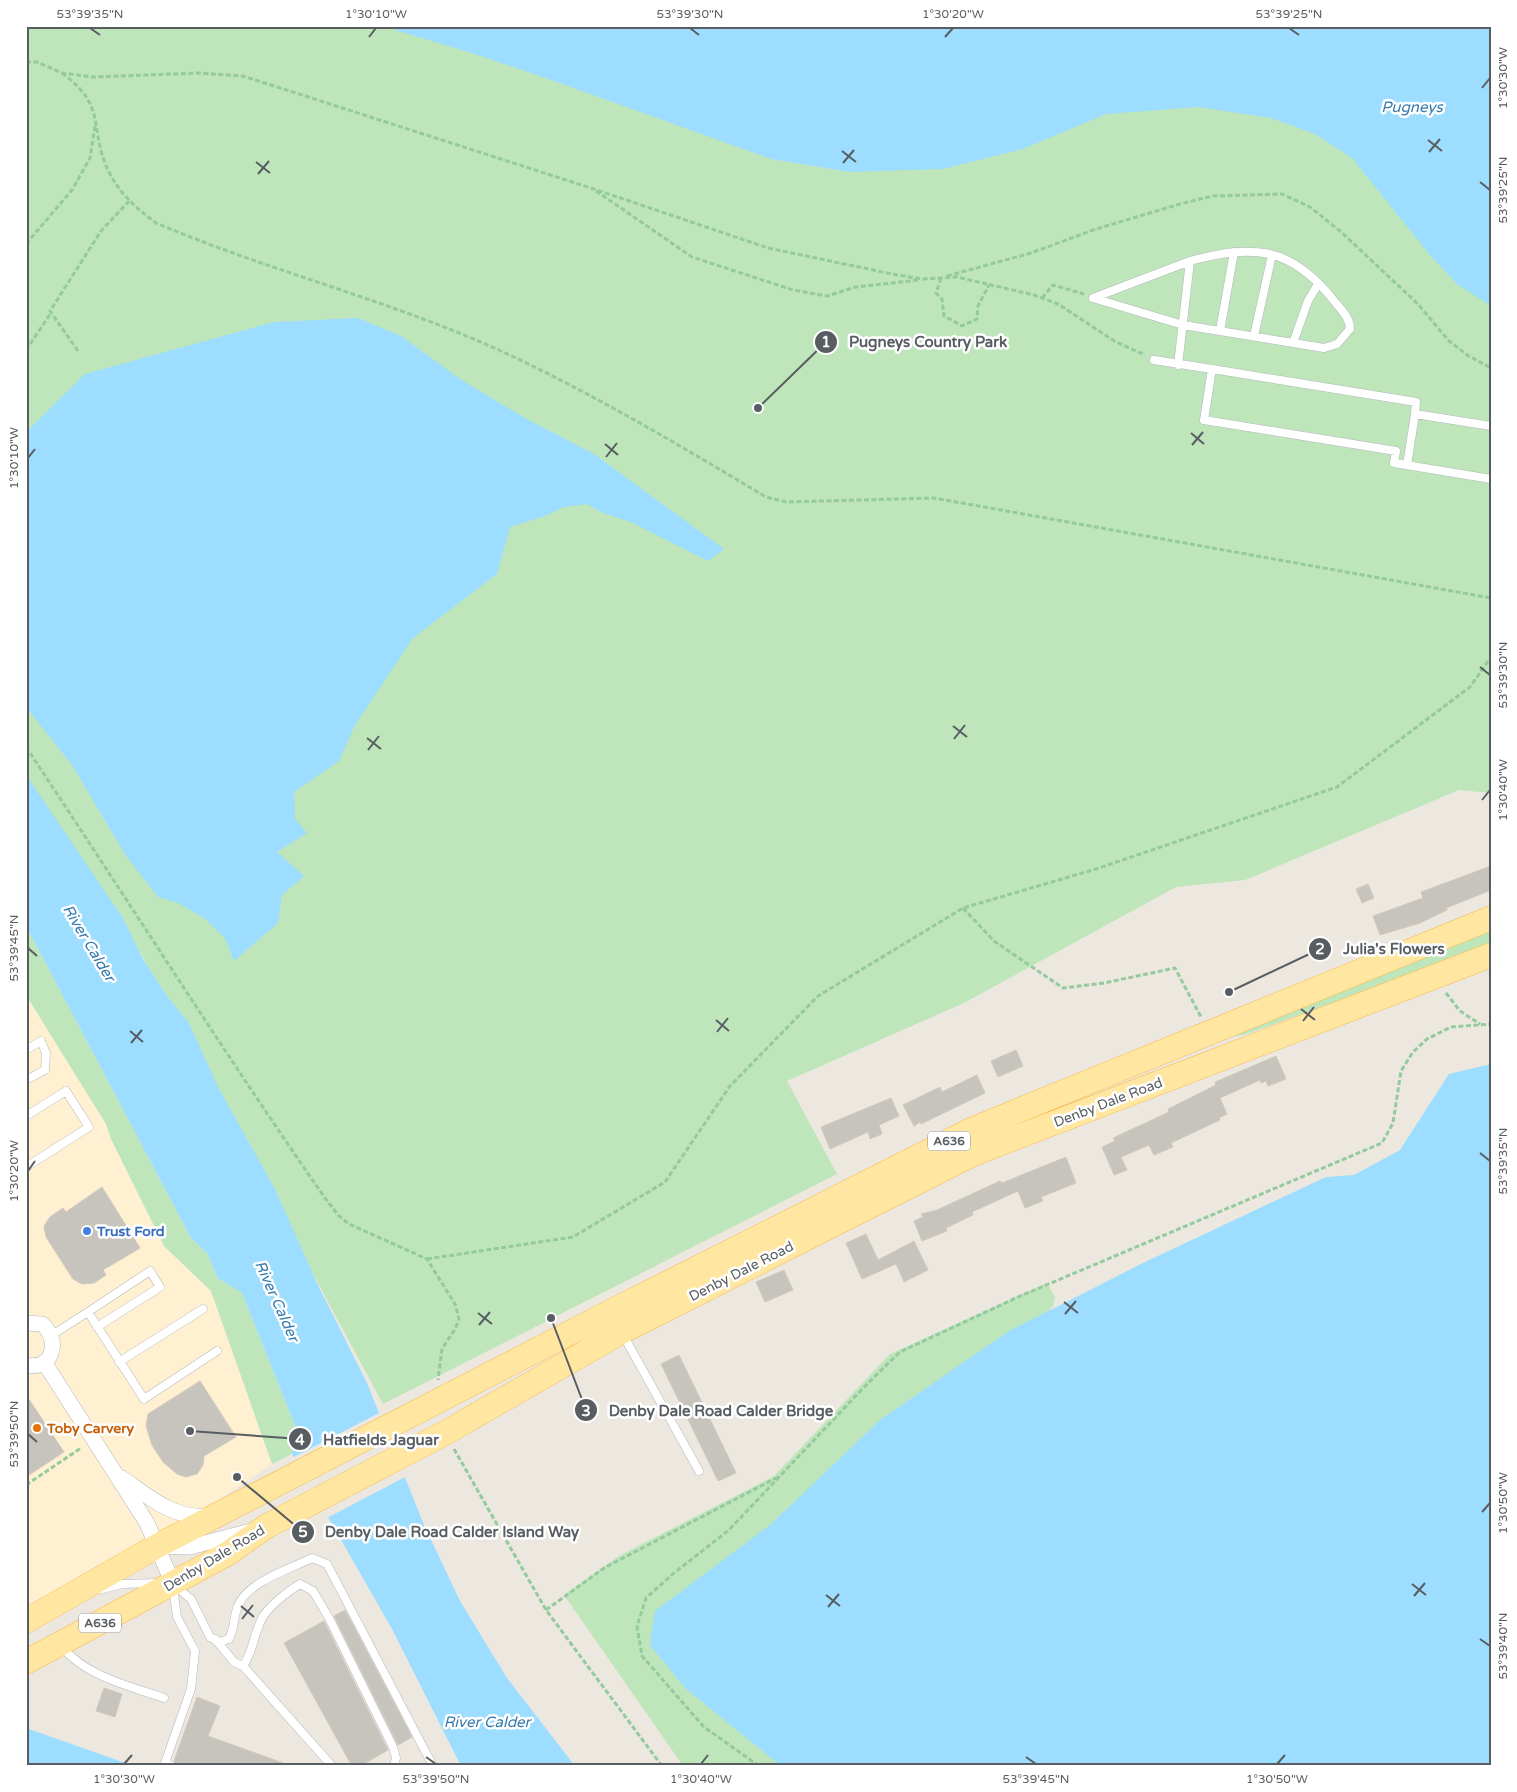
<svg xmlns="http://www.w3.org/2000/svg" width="1517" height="1792" viewBox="0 0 1517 1792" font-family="'Varela Round',sans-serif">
	<rect width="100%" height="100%" fill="#ede8df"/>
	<path fill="#fff0d2" d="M26,995L106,1124L111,1139L164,1246L211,1291L272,1464L26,1628Z"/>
	<path fill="#bee6ba" d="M26,26H1491V793L1459,790L1245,880L1176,887L964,1003L787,1081L837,1174L383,1404L127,928L26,808Z
		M26,926L191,1238L207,1253L218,1278L242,1293L296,1428L292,1454L272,1464L211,1291L164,1246L111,1139L106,1124L26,995Z
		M1491,929V945L1244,1035L1227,1037Z
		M1047,1283L1055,1297L1053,1306L1043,1317L786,1766H685L681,1763L564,1595L619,1556L774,1476L890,1354Z"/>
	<path fill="#9dddff" d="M382,26H1491V306L1457,284L1429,254L1352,158L1315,134L1271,118L1198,107L1106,114L1023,149L943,169L850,172L771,159L568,86L478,55Z
		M358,318L401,336L460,379L523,417L594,454L724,549L708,561L631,522L603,513L587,504L564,507L545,516L510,527L497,574L413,638L354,727L339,761L294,792L295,819L307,833L277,852L304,876L282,895L278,923L234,961L225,938L204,918L178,903L158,897L126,856L72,765L26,707V432L85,374L274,322Z
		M26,775L123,918L143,959L167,996L189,1023L218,1087L275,1189L317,1283L367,1383L424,1525L460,1601L507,1678L575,1766H461L392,1629L292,1454L296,1428L242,1293L218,1278L207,1253L191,1238L26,926Z
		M1491,1064V1766H781L685,1688L650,1645L655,1611L770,1525L880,1420L1009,1331L1145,1262L1326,1177L1354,1175L1400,1150L1449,1074Z
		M26,1728L134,1766H28Z"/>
	<path fill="#ede8df" d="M381,1412L407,1476L325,1519L292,1458Z"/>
	<path fill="#c7c3bd" stroke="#d1c9be" d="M1491,866V890L1446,908L1447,910L1420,923L1380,935L1373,916L1423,898L1421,892Z
		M1368,884L1374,898L1362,903L1356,889Z
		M1016,1050L1023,1066L998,1077L991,1061Z
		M1276,1056L1286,1079L1268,1086L1266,1081L1261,1083L1260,1080L1220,1098L1227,1114L1219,1118L1220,1120L1171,1143L1173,1147L1154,1155L1149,1145L1121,1157L1127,1170L1114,1175L1102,1147L1115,1141L1113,1138L1169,1112L1168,1109L1216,1085L1215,1082Z
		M977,1075L985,1093L921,1124L920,1122L914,1126L903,1105L940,1087L942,1092Z
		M891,1098L899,1116L879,1125L882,1134L870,1139L868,1132L830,1149L821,1127Z
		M1066,1157L1076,1183L1041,1197L1043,1201L1025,1208L1018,1191L972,1212L973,1215L946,1228L947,1231L922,1241L914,1221L923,1217L921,1214L937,1210L1000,1181L1002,1183Z
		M102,1187L140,1248L103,1270L106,1275L94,1283L82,1284L73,1279L46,1237L44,1226L50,1217L63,1208L66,1212Z
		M866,1234L878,1260L914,1241L928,1270L904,1282L896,1264L862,1279L846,1243Z
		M784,1270L793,1290L765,1302L756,1282Z
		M679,1355L736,1473L718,1481L661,1364Z
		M200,1381L236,1437L204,1456L203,1465L197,1474L186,1477L177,1474L163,1462L152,1445L146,1426L148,1414Z
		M26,1395L64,1452L26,1477Z
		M345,1610L412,1737L398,1745L334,1616Z
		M324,1621L388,1750L360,1766H352L284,1643Z
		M104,1688L122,1694L115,1717L96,1711Z
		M197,1697L220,1706L208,1736L286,1764V1766H178L174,1761Z"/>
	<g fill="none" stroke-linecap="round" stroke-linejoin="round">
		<defs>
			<path id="service" d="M1220,331L1234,252
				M1254,336L1272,255
				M1293,343L1308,301L1318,284
				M1154,360L1212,369
				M1178,365L1190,261C1251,245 1288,245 1331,297C1339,308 1350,316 1350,329L1337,344L1324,348L1183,325L1093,298L1190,261
				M1491,426L1415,414L1416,402L1212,369L1204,420L1396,451L1394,463L1491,479
				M1407,465L1415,414
				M26,1050L41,1041L46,1053L45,1070L26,1080
				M26,1116L66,1091L89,1127L26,1167
				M88,1312L150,1271L160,1287L97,1327
				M622,1333L699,1471
				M52,1335L88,1312L144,1399L217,1351
				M119,1362L203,1309
				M175,1586L191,1599L210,1637L219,1642L229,1639C235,1628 233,1617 238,1606C247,1582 290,1569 312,1558L327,1564L433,1766
				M102,1589L122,1584L157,1583
				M215,1639L234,1662L243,1666L332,1766
				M61,1646C87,1677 127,1685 164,1698
				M243,1666C254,1651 254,1630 264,1615C272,1604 288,1591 300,1584L313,1591L329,1618L393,1747L396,1758L394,1766
				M172,1766L165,1763L191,1689L195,1651L177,1617L173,1586"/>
			<path id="minor" d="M26,1323L42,1324C61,1340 53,1371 26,1365
				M44,1362L147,1523L173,1584
				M122,1478C149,1497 173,1519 208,1516
				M159,1546L190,1547L251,1531"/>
			<path id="primary" d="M26,1621L157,1546L616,1309L973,1129L1491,918
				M26,1662L227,1554L267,1526L445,1433L621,1332L973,1154L1491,955"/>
		</defs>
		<use href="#service" stroke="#b3b7bb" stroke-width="9"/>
		<use href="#minor" stroke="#b3b7bb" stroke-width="16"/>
		<use href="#primary" stroke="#f8b84d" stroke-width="25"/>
		<path stroke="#94ca9e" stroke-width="3" stroke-dasharray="5 2.5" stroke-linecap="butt" d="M26,62H37L62,73L93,77L198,73L243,76L591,188L768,248L897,275L923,279L957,277L1034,295L1058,304L1116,342L1145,355
			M62,73C108,107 88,126 108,170C119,193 136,208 156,223C269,271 389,300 501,351C592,393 679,445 766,497L786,502L934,498L1491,598
			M596,191L692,257L793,290L827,296L856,287L919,280
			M26,244L72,190L90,158L95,126
			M947,276L1031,253L1096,229L1180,204L1212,196L1282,194L1310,207L1340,231L1418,304L1448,340L1467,355L1491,368
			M941,278L936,293L942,299L944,316L962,326L977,319L978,306L989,285
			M1042,298L1053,285L1084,294
			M26,350L51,313
			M78,351L50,311L101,231L129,201
			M26,747C126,897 222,1050 325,1198L338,1215L349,1224L427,1259L455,1304L459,1319L455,1329L442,1349L438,1380
			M963,908L994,941L1063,988L1104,983L1175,968L1201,1017
			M1446,993L1460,1011L1480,1024
			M427,1259L573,1237L665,1182L730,1086L818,996L963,908L1096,869L1337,787L1470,687L1491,657
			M454,1449L546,1610L662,1766
			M26,1485L81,1448
			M546,1610L604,1568L780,1476
			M759,1766L704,1727L642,1656L637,1626L646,1598L674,1573L729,1530L868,1383L900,1352L1018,1297L1382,1143L1393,1123L1401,1071L1413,1052L1427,1039L1451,1027L1491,1024"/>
		<use href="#service" stroke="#fff" stroke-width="8"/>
		<use href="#minor" stroke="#fff" stroke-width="15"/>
		<use href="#primary" stroke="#ffe7a2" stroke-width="24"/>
	</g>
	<path fill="none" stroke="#585d62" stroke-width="2" d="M90,28L100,35M690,28L699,35M1289,28L1299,35M369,37L376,28M945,37L953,28M1482,88L1490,78M1428,140L1442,151M842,151L856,162M1429,152L1440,139M256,162L270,173M843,163L854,150M258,174L269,161M1480,182L1490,190M1191,433L1204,444M605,444L618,455M1192,445L1203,432M606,457L617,443M28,458L35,449M1480,667L1490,675M953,726L967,737M367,738L381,749M954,739L965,725M368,750L379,736M1482,800L1490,790M28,948L37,956M1301,1009L1315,1020M716,1020L729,1031M1303,1021L1314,1007M130,1031L143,1042M717,1032L728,1018M131,1043L142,1030M1480,1153L1490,1161M28,1171L35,1161M1064,1302L1078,1313M478,1313L492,1324M1065,1314L1076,1301M479,1325L490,1312M28,1434L37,1442M1482,1512L1490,1503M1412,1584L1426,1595M826,1595L840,1606M1414,1596L1425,1583M241,1606L254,1617M828,1607L839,1594M242,1619L253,1605M1480,1639L1490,1646M426,1757L436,1764M1026,1757L1036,1764M124,1764L132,1755M701,1764L708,1755M1277,1764L1285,1755"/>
	<circle fill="#3f7fe0" stroke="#fff" stroke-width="2" cx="87" cy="1231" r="5"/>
	<circle fill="#e8710a" stroke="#fff" stroke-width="2" cx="37" cy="1428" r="5"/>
	<g text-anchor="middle" stroke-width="5" stroke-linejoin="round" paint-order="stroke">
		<g fill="#fff" stroke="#8a8e91" stroke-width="1">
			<rect x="928" y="1131.5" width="42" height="19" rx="4"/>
			<rect x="79" y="1613.5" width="42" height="19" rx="4"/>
		</g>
		<g font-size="12" font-weight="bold" fill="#585d62">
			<text x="949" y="1145">A636</text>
			<text x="100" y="1627">A636</text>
		</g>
		<g font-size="14" fill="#585d62" stroke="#fff">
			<text transform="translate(1108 1102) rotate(-21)" y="5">Denby Dale Road</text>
			<text transform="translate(741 1271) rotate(-27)" y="5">Denby Dale Road</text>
			<text transform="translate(214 1558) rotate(-31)" y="5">Denby Dale Road</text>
		</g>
		<g font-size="14" font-weight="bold" fill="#366cbe" stroke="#fff" text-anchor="start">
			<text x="97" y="1236">Trust Ford</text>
		</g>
		<g font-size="14" font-weight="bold" fill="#c56008" stroke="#fff" text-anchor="start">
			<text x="47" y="1433">Toby Carvery</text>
		</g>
		<g font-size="15" font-style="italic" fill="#347aad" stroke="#fff">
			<text x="1412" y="112">Pugneys</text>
			<text transform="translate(89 943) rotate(59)" y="5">River Calder</text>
			<text transform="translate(277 1301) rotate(66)" y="5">River Calder</text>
			<text x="487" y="1727">River Calder</text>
		</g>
	</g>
	<path fill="none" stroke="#585d62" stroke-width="2" d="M758 408L826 342M1229 992L1320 949M551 1318L586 1410M190 1431L300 1439M237 1477L303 1532"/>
	<g fill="#585d62" stroke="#fff" stroke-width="2">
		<circle cx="758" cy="408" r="5"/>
		<circle cx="1229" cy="992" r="5"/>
		<circle cx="551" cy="1318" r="5"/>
		<circle cx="190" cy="1431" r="5"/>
		<circle cx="237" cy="1477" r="5"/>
		<circle cx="826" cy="342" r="12"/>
		<circle cx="1320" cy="949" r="12"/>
		<circle cx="586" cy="1410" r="12"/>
		<circle cx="300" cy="1439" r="12"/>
		<circle cx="303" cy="1532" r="12"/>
	</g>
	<g font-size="15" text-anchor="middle" font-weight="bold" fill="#fff">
		<text x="826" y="347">1</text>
		<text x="1320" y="954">2</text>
		<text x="586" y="1416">3</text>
		<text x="300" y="1445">4</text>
		<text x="303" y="1537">5</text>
	</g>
	<g font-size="15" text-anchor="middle" font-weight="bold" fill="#585d62" stroke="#fff" stroke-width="5" stroke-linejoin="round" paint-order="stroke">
		<text x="928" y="347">Pugneys Country Park</text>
		<text x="1394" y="954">Julia's Flowers</text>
		<text x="721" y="1416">Denby Dale Road Calder Bridge</text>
		<text x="381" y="1445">Hatfields Jaguar</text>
		<text x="452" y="1537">Denby Dale Road Calder Island Way</text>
	</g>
	<rect width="1517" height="1792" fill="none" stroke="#ffffff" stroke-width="55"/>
	<rect x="28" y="28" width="1462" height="1736" fill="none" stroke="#585d62" stroke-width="2"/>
	<g font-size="12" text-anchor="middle" fill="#585d62">
		<text x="90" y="18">53°39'35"N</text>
		<text x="376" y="18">1°30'10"W</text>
		<text x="690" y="18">53°39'30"N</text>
		<text x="953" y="18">1°30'20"W</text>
		<text x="1289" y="18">53°39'25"N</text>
		<text transform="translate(1503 78) rotate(-90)" y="4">1°30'30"W</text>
		<text transform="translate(1503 190) rotate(-90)" y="4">53°39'25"N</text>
		<text transform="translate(14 458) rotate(-90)" y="4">1°30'10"W</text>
		<text transform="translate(1503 675) rotate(-90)" y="4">53°39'30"N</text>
		<text transform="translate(1503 790) rotate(-90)" y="4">1°30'40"W</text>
		<text transform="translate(14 948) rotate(-90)" y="4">53°39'45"N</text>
		<text transform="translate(1503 1161) rotate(-90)" y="4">53°39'35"N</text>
		<text transform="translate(14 1171) rotate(-90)" y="4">1°30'20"W</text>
		<text transform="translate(14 1434) rotate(-90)" y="4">53°39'50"N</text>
		<text transform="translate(1503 1503) rotate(-90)" y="4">1°30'50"W</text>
		<text transform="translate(1503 1646) rotate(-90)" y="4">53°39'40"N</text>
		<text x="124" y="1783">1°30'30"W</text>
		<text x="436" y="1783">53°39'50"N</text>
		<text x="701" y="1783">1°30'40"W</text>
		<text x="1036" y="1783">53°39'45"N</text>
		<text x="1277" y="1783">1°30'50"W</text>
	</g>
</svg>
